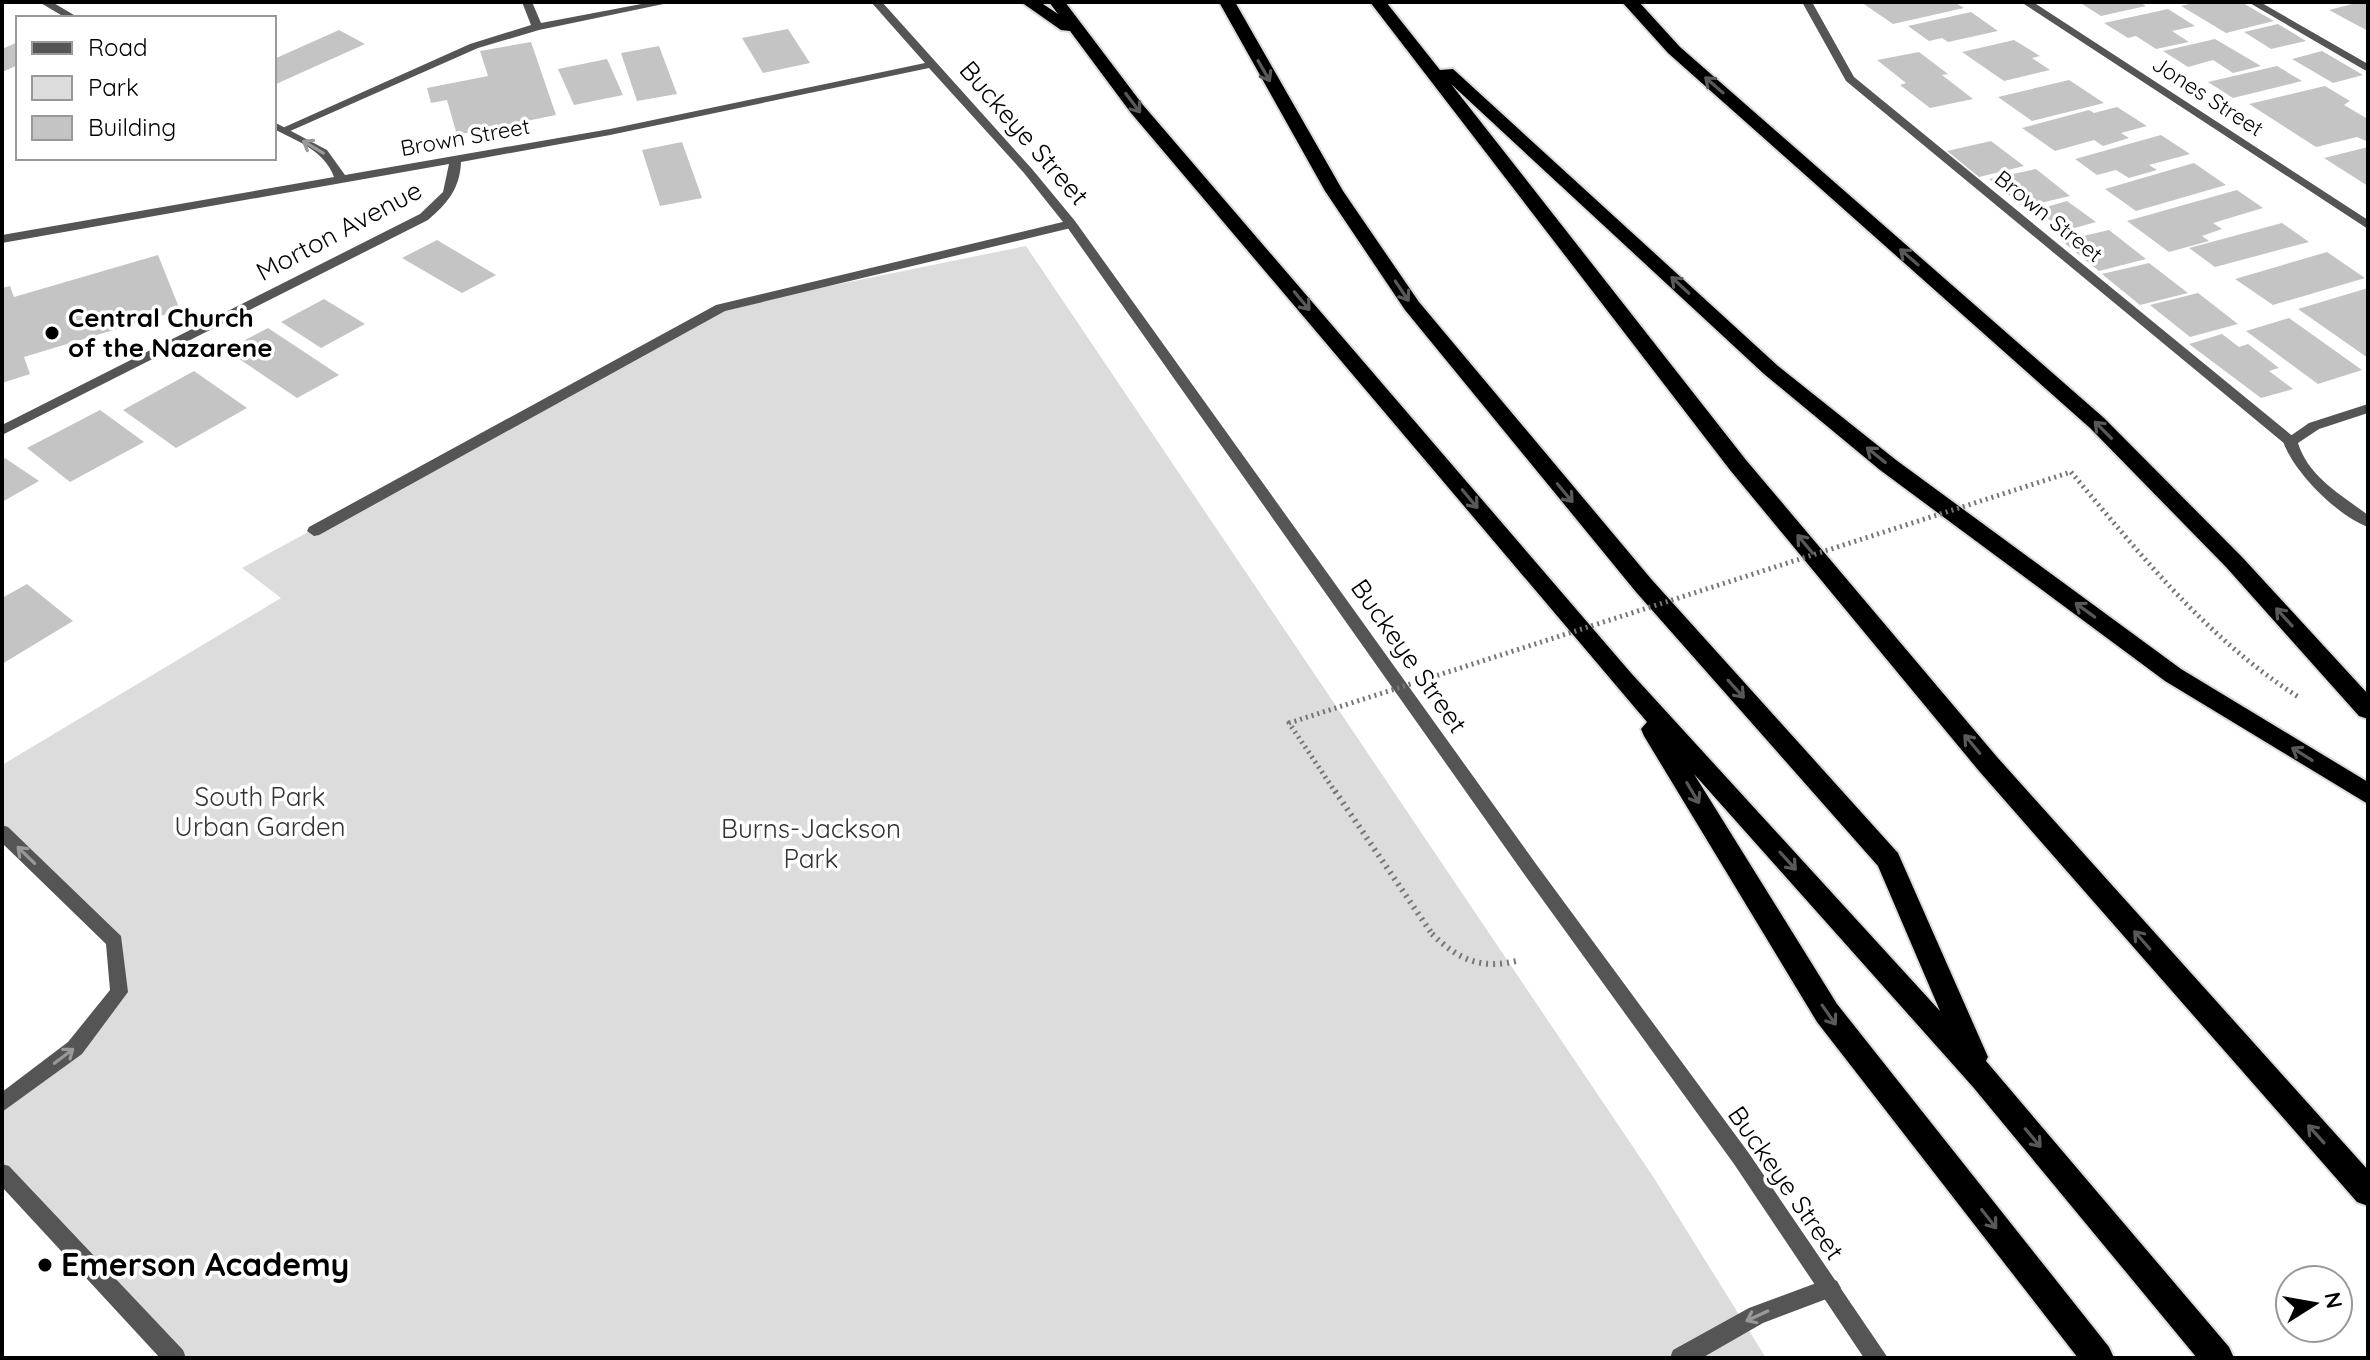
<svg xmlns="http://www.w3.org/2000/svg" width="2370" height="1360" viewBox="0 0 2370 1360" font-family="Quicksand,sans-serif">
	<rect width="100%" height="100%" fill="#fff"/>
	<path fill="#dcdcdc" d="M1026,246L1654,1178L1766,1358H175L2,1173V1103L75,1048L119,992L115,941L2,832V765L281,598L242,568L721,308Z"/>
	<path fill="#c4c4c4" d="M1861,2H1954L1964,8L1893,24Z
		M2079,2H2139L2146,6L2101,16Z
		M2197,2H2241L2274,21L2226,33L2181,6Z
		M2360,2H2368V31L2329,10Z
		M2168,9L2195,26L2172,31L2189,42L2156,49L2136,36L2128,38L2104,23Z
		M1971,12L1998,31L1948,42L1942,38L1929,41L1908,26Z
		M2278,24L2306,41L2271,49L2244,32Z
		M788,29L810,63L763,73L742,38Z
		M339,30L365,44L274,85V59Z
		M2215,39L2261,66L2233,73L2213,60L2188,67L2163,51Z
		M2014,40L2040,56L2032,58L2050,70L2004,81L1962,52Z
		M18,42V65L2,72V49Z
		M531,42L556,115L457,135L447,100L431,103L427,88L488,76L480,51Z
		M659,46L677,94L637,101L621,53Z
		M2322,51L2363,75L2333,83L2292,59Z
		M1919,52L1948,74L1942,75L1973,99L1930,108L1900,85L1906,83L1877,60Z
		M607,59L623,95L574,105L558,69Z
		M2277,66L2302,81L2233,98L2208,82Z
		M2069,80L2104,103L2032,121L1998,97Z
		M2325,86L2350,101L2344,105L2368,119V142L2357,137L2316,147L2249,104Z
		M2117,107L2147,126L2121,133L2129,138L2103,146L2094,140L2055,151L2022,128L2089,110L2094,113Z
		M2161,135L2190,154L2149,165L2157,170L2129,178L2116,170L2097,175L2075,159Z
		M1991,141L2024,166L1979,177L1947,151Z
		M682,142L702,198L660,206L642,150Z
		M2368,147V186L2324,158Z
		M2194,163L2226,185L2136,211L2105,189Z
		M2036,169L2070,196L2023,207L1989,179Z
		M2237,190L2263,208L2213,223L2222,229L2202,236L2209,241L2169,252L2127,221Z
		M2067,201L2096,222L2064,231L2036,210Z
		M2282,223L2309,242L2215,267L2189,248Z
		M2109,230L2146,259L2099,271L2062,241Z
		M437,240L496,275L462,293L402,258Z
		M2327,252L2365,278L2273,305L2235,279Z
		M158,255L180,310L24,357L30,374L2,383V288L10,286L14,297Z
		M2149,263L2188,293L2140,305L2102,274Z
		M2368,288V358L2298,309Z
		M2198,293L2238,324L2190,337L2150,305Z
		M324,299L365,324L321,348L281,322Z
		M2289,318L2362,370L2318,384L2246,331Z
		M268,328L339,375L297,398L226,350Z
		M2222,334L2239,347L2248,344L2279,368L2269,371L2293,389L2261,398L2189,344Z
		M194,371L247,408L176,448L123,410Z
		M100,410L144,442L70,482L27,448Z
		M5,458L39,481L2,502V460Z
		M27,584L73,621L2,664V598Z"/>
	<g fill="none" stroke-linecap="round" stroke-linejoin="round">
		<defs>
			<path id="highway" d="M1021,2H1040L1058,14L1049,2H1065L1143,105L1631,673L1940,1011L1878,866L1636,592L1405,310L1325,191L1219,2H1235L1343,191L1419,302L1652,580L1898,853L1988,1057L1986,1061L2229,1347L2234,1358H2197L1973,1087L1694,774L1837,1004L2109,1347L2114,1358H2078L1817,1022L1644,736L1641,729L1647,722L1131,113L1070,31L1061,30Z
				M1370,2H1386L1440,70L1453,69L1778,366L1896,460L2181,669L2368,782V804L2165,681L1880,470L1764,374L1451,84L1746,460L1997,757L2368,1170V1206L2357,1202L1979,771L1730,470Z
				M1622,2H1639L1680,47L2104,418L2242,557L2368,694V719L2359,716L2226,567L2090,428L1668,53Z"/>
		</defs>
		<use href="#highway" stroke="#dbdbdb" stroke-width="4"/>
		<path stroke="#777" stroke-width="5" stroke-dasharray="2 4" stroke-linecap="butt" d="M2071,472C2141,555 2207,639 2300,698"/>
		<path stroke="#777" stroke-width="6" stroke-dasharray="2 5" stroke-linecap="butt" d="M1432,934C1460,961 1482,970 1520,960"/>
		<path fill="#555" fill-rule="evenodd" d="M522,2H532L541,23L652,2H673L539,30L478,48L288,132L278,130L470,44L531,25Z
			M1802,2H1812L1854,77L2295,438L2297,441L2295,444H2285L1846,81Z
			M2248,2H2260L2368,64V72Z
			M1071,220L1075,221V227L725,311L319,535L314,536L307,531L309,527L716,305Z
			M1830,1278L1837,1281L1841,1288L1837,1295L1763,1323L1702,1358H1670L1673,1350L1749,1308Z"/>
		<path fill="#555" fill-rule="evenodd" d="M39,2H52L79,18H66Z
			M871,2H882L1032,169L1075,221L1536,864L1748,1152L1888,1358H1864L1734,1164L1524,874L1067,227L1024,173L929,68L610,135L461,162C460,188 448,203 428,220L2,435V425L420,214L443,192L449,164L2,243V235L334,177C325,151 297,141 274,129V122L327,150L345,175L610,129L925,63Z
			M2021,2H2033L2368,220V229Z
			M2368,404V413L2319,429L2298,443C2308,476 2341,495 2368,515V527C2338,516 2293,472 2283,441L2309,423Z
			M2,825L8,827L121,936L128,992L82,1054L2,1112V1092L68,1042L110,990L106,944L2,843Z
			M2,1164L9,1166L183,1350L186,1358H160L2,1187Z"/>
		<use href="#highway" fill="#000" fill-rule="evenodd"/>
		<path stroke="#777" stroke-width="5" stroke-dasharray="2 4" stroke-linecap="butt" d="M1336,793L1289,723L2071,472"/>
		<path stroke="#777" stroke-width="6" stroke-dasharray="2 5" stroke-linecap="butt" d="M1335,791L1432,934"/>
	</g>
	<defs><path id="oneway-shaft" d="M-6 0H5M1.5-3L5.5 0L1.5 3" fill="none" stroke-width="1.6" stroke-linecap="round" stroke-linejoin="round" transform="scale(2)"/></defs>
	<g stroke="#595959">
		<use href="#oneway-shaft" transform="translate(1264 71) rotate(60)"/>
		<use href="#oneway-shaft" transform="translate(1714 85) rotate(-139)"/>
		<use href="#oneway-shaft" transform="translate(1133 103) rotate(53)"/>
		<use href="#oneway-shaft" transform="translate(1909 257) rotate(-139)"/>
		<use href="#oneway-shaft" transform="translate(1680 285) rotate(-137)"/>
		<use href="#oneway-shaft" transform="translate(1402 291) rotate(56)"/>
		<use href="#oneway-shaft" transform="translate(1302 301) rotate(50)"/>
		<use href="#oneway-shaft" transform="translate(2103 430) rotate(-135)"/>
		<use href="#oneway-shaft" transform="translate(1876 455) rotate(-141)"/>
		<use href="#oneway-shaft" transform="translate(1565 493) rotate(50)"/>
		<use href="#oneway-shaft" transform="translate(1470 499) rotate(50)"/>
		<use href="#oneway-shaft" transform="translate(1805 544) rotate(-130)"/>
		<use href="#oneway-shaft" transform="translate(2085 610) rotate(-144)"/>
		<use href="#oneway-shaft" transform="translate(2284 617) rotate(-132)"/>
		<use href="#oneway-shaft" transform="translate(1736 689) rotate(48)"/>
		<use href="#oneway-shaft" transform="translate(1972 744) rotate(-130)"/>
		<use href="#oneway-shaft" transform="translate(2302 754) rotate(-148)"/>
		<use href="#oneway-shaft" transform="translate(1693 793) rotate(59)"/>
		<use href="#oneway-shaft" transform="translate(1788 861) rotate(48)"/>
		<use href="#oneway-shaft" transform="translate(2142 940) rotate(-131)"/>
		<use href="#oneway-shaft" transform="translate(1829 1015) rotate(55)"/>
		<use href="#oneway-shaft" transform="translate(2316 1134) rotate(-132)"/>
		<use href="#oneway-shaft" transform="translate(2033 1138) rotate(50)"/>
		<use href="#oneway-shaft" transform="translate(1989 1219) rotate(52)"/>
	</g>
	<g stroke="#999">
		<use href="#oneway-shaft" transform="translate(313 147) rotate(-149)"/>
		<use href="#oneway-shaft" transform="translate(26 855) rotate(-136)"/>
		<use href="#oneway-shaft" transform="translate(64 1056) rotate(-37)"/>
		<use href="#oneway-shaft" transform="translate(1757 1316) rotate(155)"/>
	</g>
	<g fill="#000" stroke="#fff" stroke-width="3">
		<circle cx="52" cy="333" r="8"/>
		<circle cx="45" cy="1265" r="8"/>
	</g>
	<g text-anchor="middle" stroke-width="7" stroke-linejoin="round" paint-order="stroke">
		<g font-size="22" fill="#000" stroke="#fff">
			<text transform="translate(2208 96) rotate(33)" y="8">Jones Street</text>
			<text transform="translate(465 137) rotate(-10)" y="8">Brown Street</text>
			<text transform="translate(2049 216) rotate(39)" y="8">Brown Street</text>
		</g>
		<g font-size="26" fill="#000" stroke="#fff">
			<text transform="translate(1024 133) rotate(49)" y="9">Buckeye Street</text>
			<text transform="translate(339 231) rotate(-28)" y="9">Morton Avenue</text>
			<text transform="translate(1409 656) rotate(55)" y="9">Buckeye Street</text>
			<text transform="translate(1786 1183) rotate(55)" y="9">Buckeye Street</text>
		</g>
		<g font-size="26" font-weight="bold" fill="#000" stroke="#fff" text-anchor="start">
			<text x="68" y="327">Central Church<tspan x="68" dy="30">of the Nazarene</tspan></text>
		</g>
		<g font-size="26" fill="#333" stroke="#fff">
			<text x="260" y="806">South Park<tspan x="260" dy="30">Urban Garden</tspan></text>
			<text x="811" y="838">Burns-Jackson<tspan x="811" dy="30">Park</tspan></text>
		</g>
		<g font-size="32" font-weight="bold" fill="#000" stroke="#fff" text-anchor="start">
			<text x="61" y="1276">Emerson Academy</text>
		</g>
	</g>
	<rect width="2370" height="1360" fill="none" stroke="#000000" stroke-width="8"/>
	<rect x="16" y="16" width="260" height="144" fill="#ffffff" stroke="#999999" stroke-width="2"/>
	<rect x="32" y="42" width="40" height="12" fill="#555555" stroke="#999999" stroke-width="2"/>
	<text x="88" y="56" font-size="24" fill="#000000">Road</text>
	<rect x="32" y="76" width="40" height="24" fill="#dcdcdc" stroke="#999999" stroke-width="2"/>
	<text x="88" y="96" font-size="24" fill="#000000">Park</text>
	<rect x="32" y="116" width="40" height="24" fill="#c4c4c4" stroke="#999999" stroke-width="2"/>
	<text x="88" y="136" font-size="24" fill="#000000">Building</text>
	<g transform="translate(2314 1304) rotate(79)"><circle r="38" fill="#ffffff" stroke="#999999" stroke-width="2"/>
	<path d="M0-6L14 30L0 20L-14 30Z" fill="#000000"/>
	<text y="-12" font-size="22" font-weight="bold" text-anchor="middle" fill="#000000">N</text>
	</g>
</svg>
